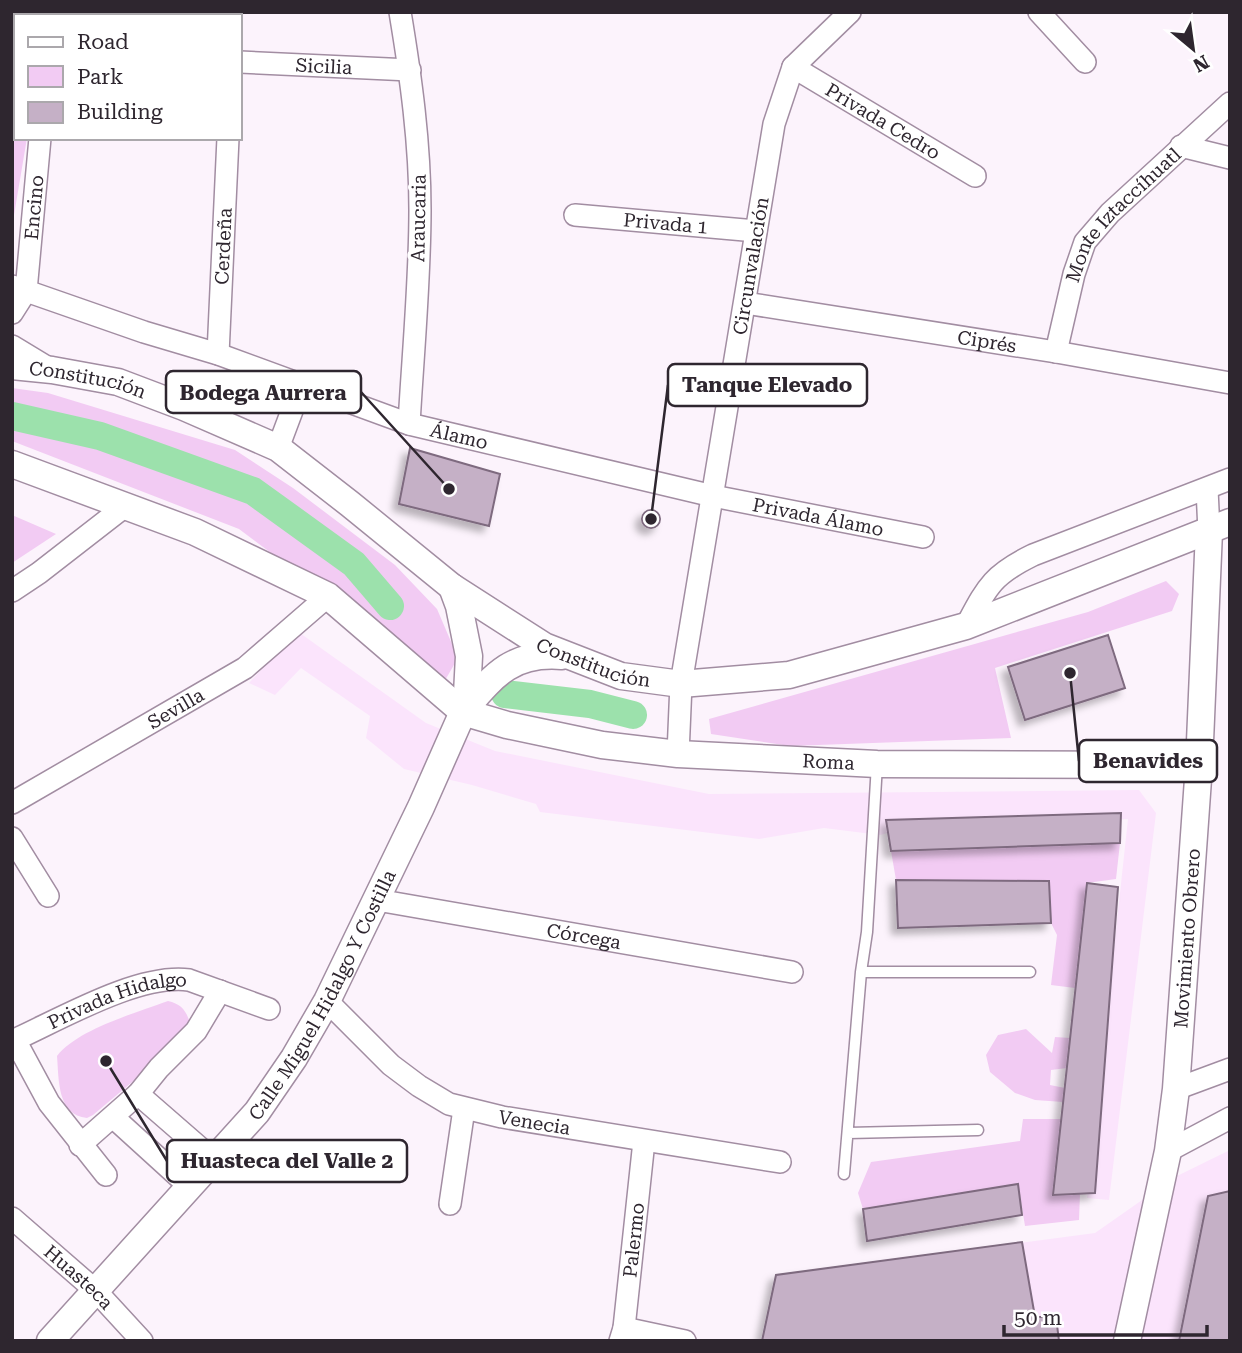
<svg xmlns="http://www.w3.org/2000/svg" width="1242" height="1353" viewBox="0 0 1242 1353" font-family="'Roboto Serif',serif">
	<defs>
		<filter id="shadow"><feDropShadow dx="-6" dy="6" stdDeviation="3.5" flood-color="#0004"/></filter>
	</defs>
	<rect width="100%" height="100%" fill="#fcf3fc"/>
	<path fill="#fbe4fc" d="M297,631L426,723L495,751L709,794L1139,790L1156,813L1109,1200L1087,1198L1128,819L900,830L880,835L824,828L759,839L540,812L536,804L472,785L404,769L366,738L370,716L301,668L275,695L249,683Z
		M1230,1150V1341H762L776,1275L1095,1233L1175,1177Z"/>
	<path fill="#f2cbf3" d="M12,65L16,66V138H27L12,227Z
		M12,388L48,393L235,450L293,488L395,565L437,609L458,658L444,682L239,529L12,441Z
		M12,515L56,534L12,563Z
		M1166,581L1179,594L1172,611L995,668L1011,738L790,746L711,734L709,719L1088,612Z
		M1120,843L1116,879L1087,883L1075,988L1051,985L1057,935L1051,923L1049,881L896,880L891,851Z
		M168,1001C181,1004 186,1010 190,1023L150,1067L93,1115L87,1118C57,1115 59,1080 57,1056C78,1029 136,1013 168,1001Z
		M1026,1029L1052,1053L1055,1037L1070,1038L1067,1068L1051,1070L1050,1085L1065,1088L1063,1102L1035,1100L1015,1093L990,1072L986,1055L998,1035Z
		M1023,1119H1061L1053,1195L1080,1194L1079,1220L1025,1226L1018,1184L863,1209L858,1193L871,1162L1020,1141Z"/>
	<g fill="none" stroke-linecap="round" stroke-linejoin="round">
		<path stroke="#9ce1ac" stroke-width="28" d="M12,416L100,436L253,491L354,564L390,606
			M505,694L590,704L633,715"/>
	</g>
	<path fill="#c5b0c6" stroke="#7e6a7f" stroke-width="2" filter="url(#shadow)" d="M410,448L500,474L489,526L399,504Z
		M642 519a9 9 0 1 1 18 0a9 9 0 1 1-18 0Z
		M1108,635L1125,688L1025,720L1008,667Z
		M1121,813L1120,843L891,851L886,820Z
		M896,880L1049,881L1051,923L898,928Z
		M1087,883L1118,887L1095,1193L1053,1195Z
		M1018,1184L1022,1215L867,1241L863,1209Z
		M1230,1191V1341H1179L1208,1196Z
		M1022,1242L1035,1317H1056L1059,1341H762L776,1275Z"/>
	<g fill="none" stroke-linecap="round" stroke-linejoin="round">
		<defs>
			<path id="service" d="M877,764L867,932L861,972H1030
				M848,1133L978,1130
				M844,1174L861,972"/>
			<g id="minor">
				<path d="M400,12C411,78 420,143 420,210C420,281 413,353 409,424"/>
				<path d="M1039,12L1085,62"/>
				<path d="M12,50L16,51"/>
				<path id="s1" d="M240,62L410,70"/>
				<path id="s2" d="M793,67L975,176"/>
				<path d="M1181,146L1230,158"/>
				<path id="s3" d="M575,215L756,231"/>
				<path id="s4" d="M12,286L144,332L218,354L409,424L713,496L923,537"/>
				<path id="s5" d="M745,303L1056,352L1230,383"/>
				<path id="s6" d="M12,313L26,291L40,138"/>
				<path d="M12,346L50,369"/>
				<path id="s7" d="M1056,352L1074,274L1085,242L1110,213L1230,103"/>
				<path id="s8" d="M218,354L228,138"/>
				<path d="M278,448L302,384"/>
				<path d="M1207,489L1209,531"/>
				<path d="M12,591L39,573L124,507"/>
				<path d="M966,626C987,587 992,575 1033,555L1230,479"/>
				<path id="s9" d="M678,754L681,684L774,124L793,67L850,12"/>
				<path id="s10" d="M12,803L245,668L328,596"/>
				<path d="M12,838L48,896"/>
				<path id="s11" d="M377,900L792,972"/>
				<path id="s12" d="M327,1001L391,1065L419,1086L449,1104L502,1117L780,1162"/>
				<path d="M15,1040L49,1103L106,1175"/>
				<path id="s13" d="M12,1041C59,1020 138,973 189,980L269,1009"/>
				<path d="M1176,1089L1230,1069"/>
				<path d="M138,1094L215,1161"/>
				<path d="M113,1117L190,1187"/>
				<path d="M80,1145L138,1094L159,1068L196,1031L220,991"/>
				<path d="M1168,1151L1230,1118"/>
				<path d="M450,1204L464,1109"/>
				<path id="s14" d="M12,1218L96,1291L142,1341"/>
				<path d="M624,1328L685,1341"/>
				<path id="s15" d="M620,1341L624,1328L644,1141"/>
			</g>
			<g id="tertiary">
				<path id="s16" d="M12,366L52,370L118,382L184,407L278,448L350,504L452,587L544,646L621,676L681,684L789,675L966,626L1230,522"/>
				<path id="s17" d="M12,464L195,532L328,596L463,712L507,725L602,745L678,754L877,764L1199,765"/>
				<path d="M464,710C494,675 512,652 562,656"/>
				<path id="s18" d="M50,1341L257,1112L294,1058L327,1001L421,807L463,712L467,694L469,656L459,606L452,587"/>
				<path id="s19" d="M1127,1341L1168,1151L1176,1089L1199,765L1209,531"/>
			</g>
		</defs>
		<use href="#service" stroke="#a28da2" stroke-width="13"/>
		<use href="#minor" stroke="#a28da2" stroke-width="24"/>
		<use href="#tertiary" stroke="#a28da2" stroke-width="29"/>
		<use href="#service" stroke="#fff" stroke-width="10"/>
		<use href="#minor" stroke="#fff" stroke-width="21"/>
		<use href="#tertiary" stroke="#fff" stroke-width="26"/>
	</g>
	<g text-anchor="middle" stroke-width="7" stroke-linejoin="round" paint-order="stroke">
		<g font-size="19" fill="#2e262f" stroke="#fff">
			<text dy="7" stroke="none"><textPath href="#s1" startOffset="84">Sicilia</textPath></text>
			<text dy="7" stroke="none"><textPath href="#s2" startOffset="105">Privada Cedro</textPath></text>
			<text dy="7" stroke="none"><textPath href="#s6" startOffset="110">Encino</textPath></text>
			<text transform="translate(418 218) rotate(-89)" y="7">Araucaria</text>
			<text dy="7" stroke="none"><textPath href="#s7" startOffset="158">Monte Iztaccíhuatl</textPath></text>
			<text dy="7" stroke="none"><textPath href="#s3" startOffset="91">Privada 1</textPath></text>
			<text dy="7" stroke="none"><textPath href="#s8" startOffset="108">Cerdeña</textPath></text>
			<text dy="7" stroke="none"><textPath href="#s9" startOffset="494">Circunvalación</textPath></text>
			<text dy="7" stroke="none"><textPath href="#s5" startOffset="245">Ciprés</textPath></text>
			<text dy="7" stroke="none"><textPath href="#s16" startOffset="77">Constitución</textPath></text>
			<text dy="7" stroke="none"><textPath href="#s4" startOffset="472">Álamo</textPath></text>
			<text dy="7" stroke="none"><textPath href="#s4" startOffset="840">Privada Álamo</textPath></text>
			<text dy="7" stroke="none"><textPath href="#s16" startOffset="665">Constitución</textPath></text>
			<text dy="7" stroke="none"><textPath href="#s10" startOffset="189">Sevilla</textPath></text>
			<text dy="7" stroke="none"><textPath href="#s17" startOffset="891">Roma</textPath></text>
			<text dy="7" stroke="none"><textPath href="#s11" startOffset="210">Córcega</textPath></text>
			<text dy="7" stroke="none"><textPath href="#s19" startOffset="408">Movimiento Obrero</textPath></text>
			<text dy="7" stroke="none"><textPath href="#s18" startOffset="443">Calle Miguel Hidalgo Y Costilla</textPath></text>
			<text dy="7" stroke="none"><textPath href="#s13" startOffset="114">Privada Hidalgo</textPath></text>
			<text dy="7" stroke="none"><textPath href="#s12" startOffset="248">Venecia</textPath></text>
			<text dy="7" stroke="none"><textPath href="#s15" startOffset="102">Palermo</textPath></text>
			<text dy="7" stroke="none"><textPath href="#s14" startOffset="89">Huasteca</textPath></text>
		</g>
	</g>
	<path fill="none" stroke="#2e262f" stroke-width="2.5" d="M651 519L668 385M449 489L361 392M1070 673L1079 761M106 1061L167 1161"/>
	<g fill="#2e262f" stroke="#fff" stroke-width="2.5">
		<circle cx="651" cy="519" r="7"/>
		<circle cx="449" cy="489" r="7"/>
		<circle cx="1070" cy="673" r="7"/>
		<circle cx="106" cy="1061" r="7"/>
	</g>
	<g fill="#fff" stroke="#2e262f" stroke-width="2.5">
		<rect x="668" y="364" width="199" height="42" rx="7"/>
		<rect x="166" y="371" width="195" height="42" rx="7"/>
		<rect x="1079" y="740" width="138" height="42" rx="7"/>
		<rect x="167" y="1140" width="240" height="42" rx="7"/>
	</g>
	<g font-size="21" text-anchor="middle" font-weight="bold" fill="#2e262f">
		<text x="767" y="392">Tanque Elevado</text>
		<text x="263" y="400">Bodega Aurrera</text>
		<text x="1148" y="768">Benavides</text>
		<text x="287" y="1168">Huasteca del Valle 2</text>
	</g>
	<rect width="1242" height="1353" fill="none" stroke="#2e262f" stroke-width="28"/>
	<rect x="14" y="14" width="228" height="126" fill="#ffffff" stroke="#aba8ac" stroke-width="2"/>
	<rect x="28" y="37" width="35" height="10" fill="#ffffff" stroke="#aba8ac" stroke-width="2"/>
	<text x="77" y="49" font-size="21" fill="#2e262f">Road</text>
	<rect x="28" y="66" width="35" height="21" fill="#f2cbf3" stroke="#aba8ac" stroke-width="2"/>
	<text x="77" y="84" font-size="21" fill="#2e262f">Park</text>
	<rect x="28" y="102" width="35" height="21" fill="#c5b0c6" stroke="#aba8ac" stroke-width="2"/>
	<text x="77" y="119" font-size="21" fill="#2e262f">Building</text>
	<g transform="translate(1193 49) rotate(151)" stroke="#ffffff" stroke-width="5" paint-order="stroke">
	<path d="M0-5L12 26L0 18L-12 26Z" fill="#2e262f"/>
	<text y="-10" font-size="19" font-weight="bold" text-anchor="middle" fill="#2e262f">N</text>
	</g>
	<path d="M1004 1325v10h203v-10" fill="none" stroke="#2e262f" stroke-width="3.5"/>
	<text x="1014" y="1325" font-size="21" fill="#2e262f" stroke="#ffffff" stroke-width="5" paint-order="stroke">50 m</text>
</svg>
